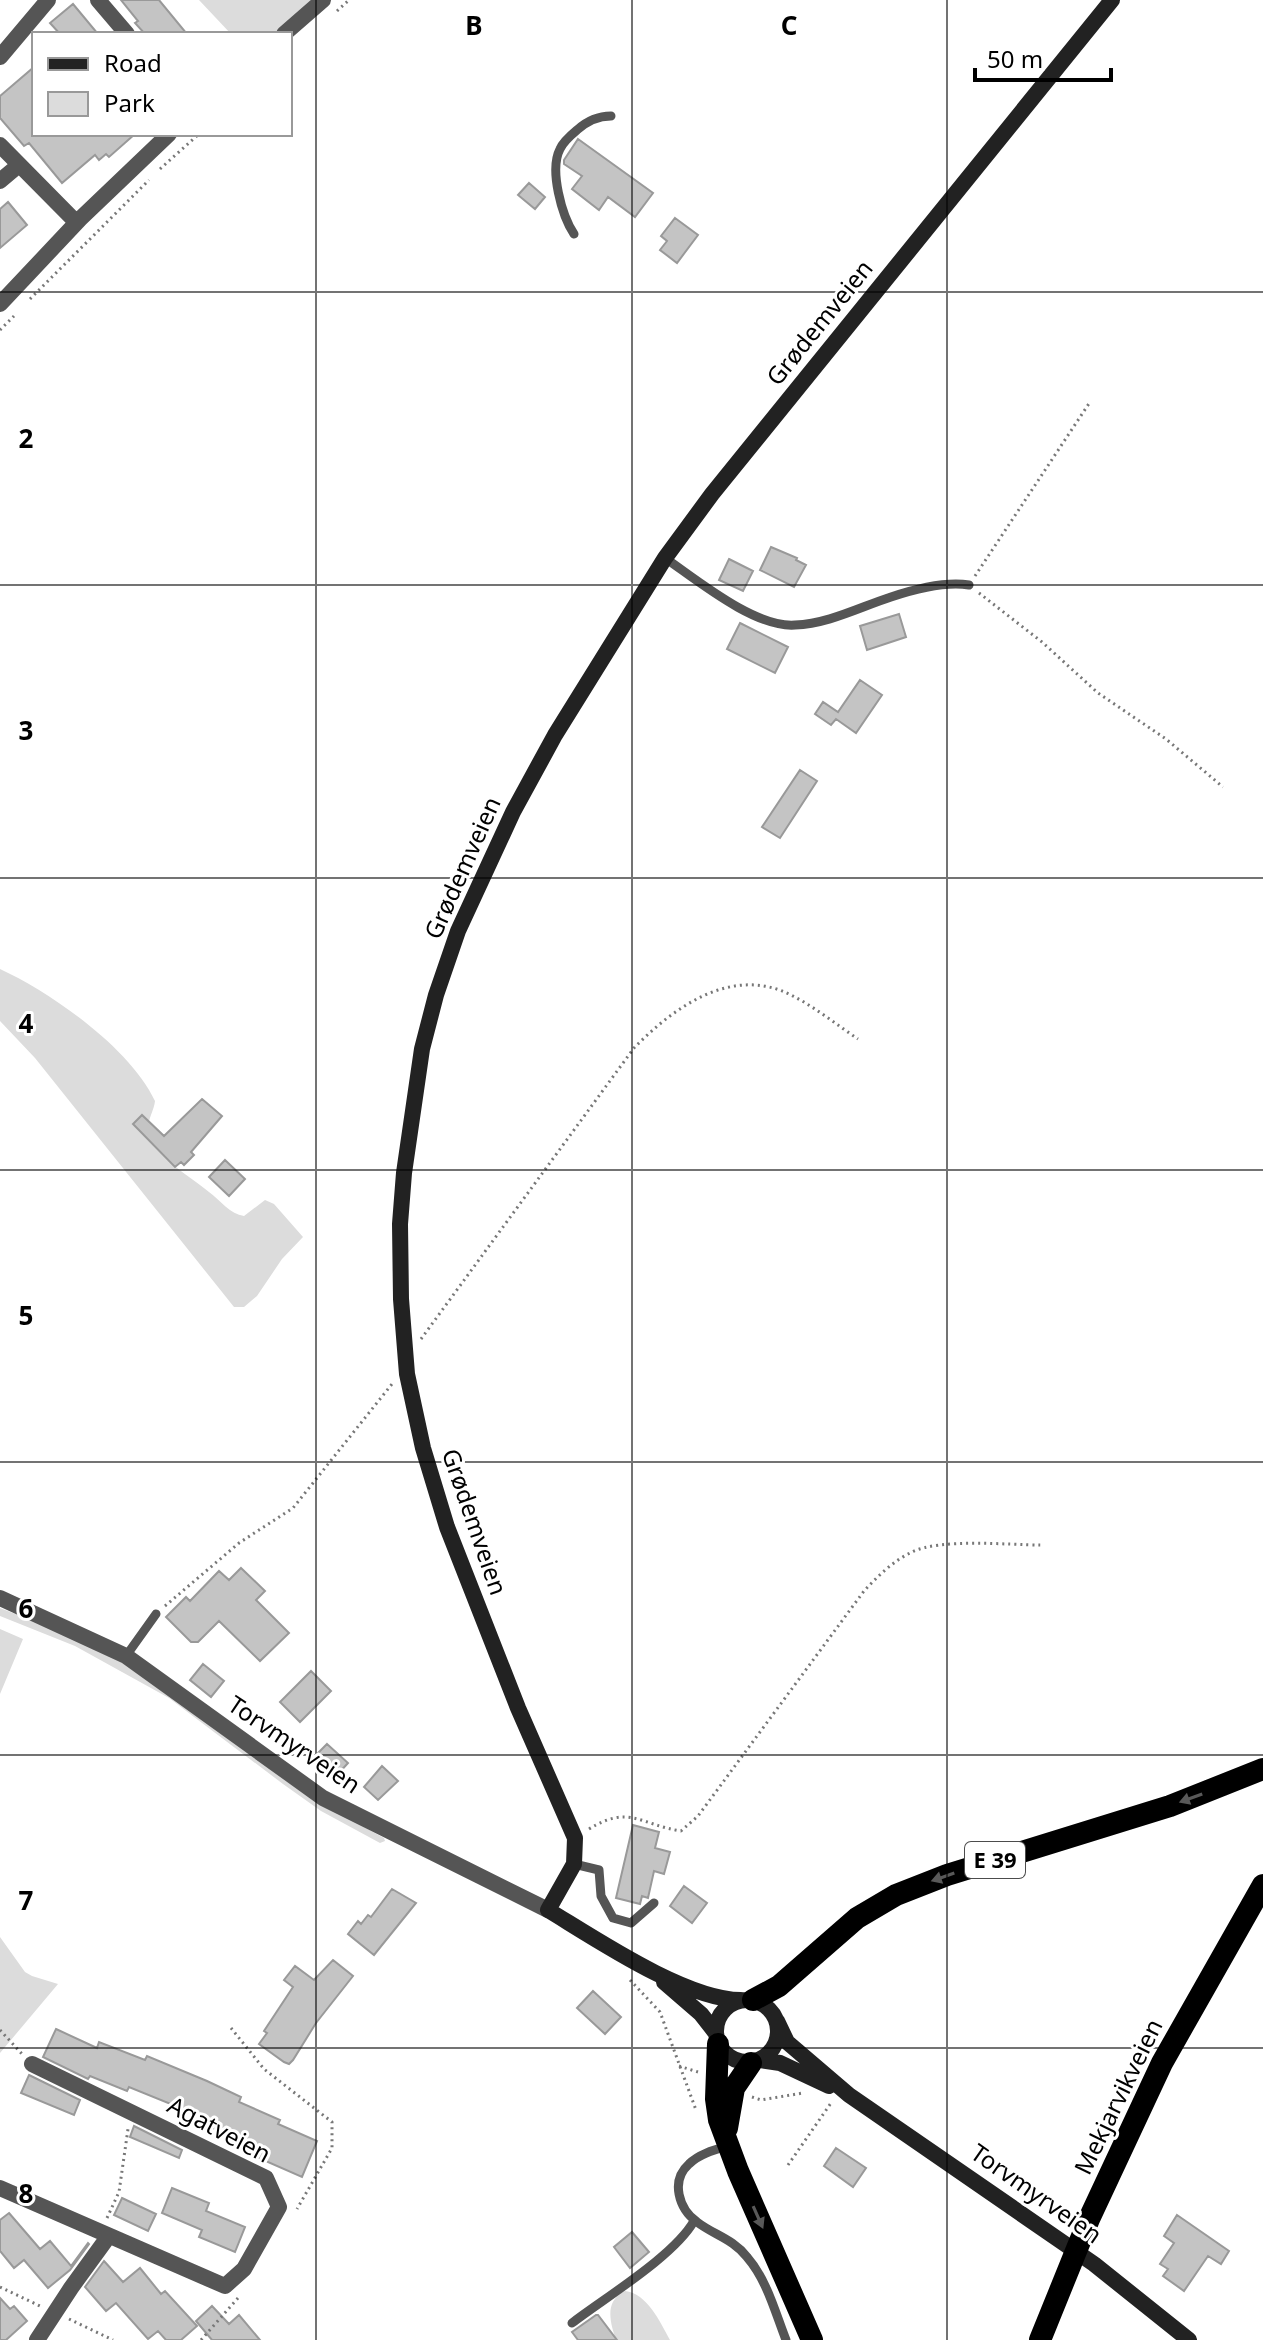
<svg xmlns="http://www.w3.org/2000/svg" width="1263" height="2340" viewBox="0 0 1263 2340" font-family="'Noto Sans',sans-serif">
	<rect width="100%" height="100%" fill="#fff"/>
	<path fill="#dcdcdc" d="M199,0H317L275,34H231Z
		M0,969C52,993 130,1048 155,1101C154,1111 146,1122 149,1131C157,1160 188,1174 209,1192C221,1201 230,1214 244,1216L265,1200L274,1204L303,1237L282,1259L257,1296L244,1307H234L35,1058L0,1021Z
		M0,1608C46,1626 92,1644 134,1669C220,1722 295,1791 384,1838L385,1841L380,1843L321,1811L283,1784L169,1698L75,1646L0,1616Z
		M0,1629L23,1639L0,1694Z
		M0,1937L25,1972L32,1976L58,1984L0,2053Z
		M625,2291C647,2293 660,2322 670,2340H616C610,2322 604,2301 625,2291Z"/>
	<path fill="#c4c4c4" stroke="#999" stroke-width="2" d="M121,0H159L187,34H145L135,23L138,21Z
		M73,4L98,34H60L50,23Z
		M34,67V134H135L109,157L106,154L99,160L95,155L62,183L29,143L24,146L0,118V96Z
		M578,139L653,193L635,217L608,197L599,210L572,189L582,176L564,164V160Z
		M529,183L545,197L535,209L518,195Z
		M8,202L27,225L0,248V209Z
		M675,218L698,235L677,263L660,250L667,241L661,236Z
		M771,547L797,558L796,560L806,565L794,587L760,570Z
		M729,559L753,571L743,591L719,580Z
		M899,614L906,637L867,650L860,626Z
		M740,623L788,647L775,673L727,649Z
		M860,680L882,695L856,733L836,719L831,725L815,714L823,702L838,712Z
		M800,770L817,781L780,838L762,827Z
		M202,1099L222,1116L191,1152L194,1155L184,1165L181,1162L175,1167L133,1124L142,1115L164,1136Z
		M225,1160L245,1179L229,1196L209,1177Z
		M241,1568L265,1591L256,1600L289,1633L260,1661L219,1621L198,1642H191L166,1617L186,1597L190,1601L219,1571L229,1580Z
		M203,1664L224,1681L211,1697L190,1680Z
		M311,1671L331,1691L300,1722L280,1702Z
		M327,1744L348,1763L338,1774L317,1754Z
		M382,1766L398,1781L378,1800L364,1787Z
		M633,1825L659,1832L655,1848L670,1852L664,1874L654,1871L648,1898L642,1896L640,1904L616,1898Z
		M684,1886L707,1903L692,1923L670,1906Z
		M392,1889L416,1903L374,1955L348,1934L358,1921L361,1924L368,1915L371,1917Z
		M333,1960L353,1976L316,2023L293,2060L289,2064L284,2062L259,2044L267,2033L264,2031L293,1987L284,1980L295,1966L314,1980Z
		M593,1991L621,2017L605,2034L577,2008Z
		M56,2029L97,2048L99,2042L145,2060L147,2056L207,2081L241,2097L239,2102L280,2120L278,2124L317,2141L302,2177L227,2144L231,2136L191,2118L193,2113L129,2087L127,2091L90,2076L88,2079L43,2057Z
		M29,2075L80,2100L74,2115L21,2093Z
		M134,2126L182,2150L179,2158L130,2137Z
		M836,2148L866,2168L853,2187L824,2166Z
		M172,2188L209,2203L206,2211L245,2227L235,2252L199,2237L202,2230L162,2213Z
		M122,2198L156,2214L148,2231L114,2215Z
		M9,2213L40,2249L50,2241L71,2266L88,2243L89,2244L70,2270L48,2288L24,2260L14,2268L0,2251V2220Z
		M1177,2215L1229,2251L1221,2264L1208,2256L1184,2291L1163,2276L1168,2269L1160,2264L1174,2243L1164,2236Z
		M632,2232L649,2252L630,2268L614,2247Z
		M104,2261L123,2282L140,2268L161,2294L165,2291L197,2326L181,2340H166L158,2331L148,2339L116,2303L106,2311L85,2287Z
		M0,2298L10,2309L14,2306L27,2321L6,2340H0Z
		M212,2306L229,2324L239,2315L260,2340H212L196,2321Z
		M596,2315H598L617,2340H578L572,2332Z"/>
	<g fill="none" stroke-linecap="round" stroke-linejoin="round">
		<path stroke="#777" stroke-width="3" stroke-dasharray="2 4" stroke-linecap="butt" d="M337,11L349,0
			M160,169L199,134
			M30,299L149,180
			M0,330L14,316
			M975,576L1090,402
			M979,593L1042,642L1098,693L1166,739L1223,787
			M421,1339L634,1048C674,1007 732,965 791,995C815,1007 837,1025 858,1039
			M165,1606L239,1543L293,1508L392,1384
			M589,1829C629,1804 641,1825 681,1831L698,1816L864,1591C878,1576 893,1561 912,1552C940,1538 1008,1545 1041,1545
			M630,1980L660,2012L696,2110
			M231,2028L264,2069L332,2122V2148L297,2209
			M0,2030L22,2054
			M679,2066L698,2072
			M752,2097L761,2100L803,2093
			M788,2165L831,2103
			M107,2218L119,2192L128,2129
			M0,2287L40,2306
			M69,2319L113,2340
			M201,2340L238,2298"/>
		<path stroke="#555" stroke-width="9" d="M574,234C562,216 549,170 560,149C563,142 571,135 577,130C587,121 597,116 611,116
			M665,558C697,580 755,628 795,625C828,624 860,607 891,597C915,589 944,581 969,585
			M126,1656L156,1614
			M574,1864L599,1870L601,1896L613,1918L631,1923L654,1903
			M728,2146C714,2150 699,2154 689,2164C670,2181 679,2209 697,2222C714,2235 733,2239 747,2257C767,2280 775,2312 786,2340
			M572,2323C606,2297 674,2256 694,2221"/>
		<path stroke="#555" stroke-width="16" d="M98,0L127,34
			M284,34L323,0
			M0,57L48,0
			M0,145L76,222
			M0,181L19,165
			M0,304L80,219L169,134
			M0,1598L126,1656L323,1798L548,1910
			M0,2188L225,2286L244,2269L279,2207L266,2178L32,2064
			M37,2340L71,2288L108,2237"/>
		<path stroke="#222" stroke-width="16" d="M664,1982L701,2014L715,2032
			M716 2031a31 31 0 1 1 62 0a31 31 0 1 1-62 0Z
			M741,2000C686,2000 596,1939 548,1910L574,1864L575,1838L518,1708L447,1527L423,1448L407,1374L401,1299L400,1224L404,1173L422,1049L436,995L458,931L513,812L555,735L665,558L712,494L1112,0
			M777,2021L787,2042L849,2095L1094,2264L1189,2340
			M760,2060L780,2063L829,2086"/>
		<path stroke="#000" stroke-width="22" d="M753,2000L779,1986L857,1918L896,1895L947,1875L1170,1806L1263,1769
			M718,2044L716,2099L719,2120L738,2171L812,2340
			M727,2128L734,2088L751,2063
			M1040,2340L1089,2219L1162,2063L1263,1885"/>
	</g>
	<defs><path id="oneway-solid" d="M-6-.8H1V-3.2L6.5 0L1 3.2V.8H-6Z" transform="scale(2)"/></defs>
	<g fill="#595959">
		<use href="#oneway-solid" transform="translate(1191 1798) rotate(160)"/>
		<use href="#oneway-solid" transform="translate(943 1877) rotate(161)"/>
		<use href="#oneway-solid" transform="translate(758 2217) rotate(66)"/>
	</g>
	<path fill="none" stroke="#000" stroke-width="2" stroke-opacity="0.55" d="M316,0V2340M632,0V2340M947,0V2340M0,292H1263M0,585H1263M0,878H1263M0,1170H1263M0,1462H1263M0,1755H1263M0,2048H1263"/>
	<g text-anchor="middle" stroke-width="6" stroke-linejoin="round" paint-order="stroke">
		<rect fill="#fff" stroke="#4c4c4c" stroke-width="2" x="965" y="1842" width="60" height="36" rx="6"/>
		<g font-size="22" font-weight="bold" fill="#000">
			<text x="995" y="1868">E 39</text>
		</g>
		<g font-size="24" fill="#000" stroke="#fff">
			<text transform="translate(820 323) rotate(-51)" y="8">Grødemveien</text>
			<text transform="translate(463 868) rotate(-66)" y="8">Grødemveien</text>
			<text transform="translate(474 1522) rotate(71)" y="8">Grødemveien</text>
			<text transform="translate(294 1745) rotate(34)" y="8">Torvmyrveien</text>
			<text transform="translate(1119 2097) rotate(-64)" y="8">Mekjarvikveien</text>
			<text transform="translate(219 2130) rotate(28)" y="8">Agatveien</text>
			<text transform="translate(1036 2194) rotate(35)" y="8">Torvmyrveien</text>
		</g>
	</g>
	<g font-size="26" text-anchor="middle" font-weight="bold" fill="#000" stroke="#fff" stroke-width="6" stroke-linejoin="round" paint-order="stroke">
		<text x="474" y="35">B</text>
		<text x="789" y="35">C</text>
		<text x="26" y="448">2</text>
		<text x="26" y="740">3</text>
		<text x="26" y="1033">4</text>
		<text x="26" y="1325">5</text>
		<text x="26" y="1618">6</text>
		<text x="26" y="1910">7</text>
		<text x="26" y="2203">8</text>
	</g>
	<rect x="32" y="32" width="260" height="104" fill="#ffffff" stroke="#999999" stroke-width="2"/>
	<rect x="48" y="58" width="40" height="12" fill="#222222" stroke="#999999" stroke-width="2"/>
	<text x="104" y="72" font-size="24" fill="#000000">Road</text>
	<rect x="48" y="92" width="40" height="24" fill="#dcdcdc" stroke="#999999" stroke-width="2"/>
	<text x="104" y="112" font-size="24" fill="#000000">Park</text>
	<path d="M975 68v12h136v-12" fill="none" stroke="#000000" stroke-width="4"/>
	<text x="987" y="68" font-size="24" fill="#000000" stroke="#ffffff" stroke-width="6" paint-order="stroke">50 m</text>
</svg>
